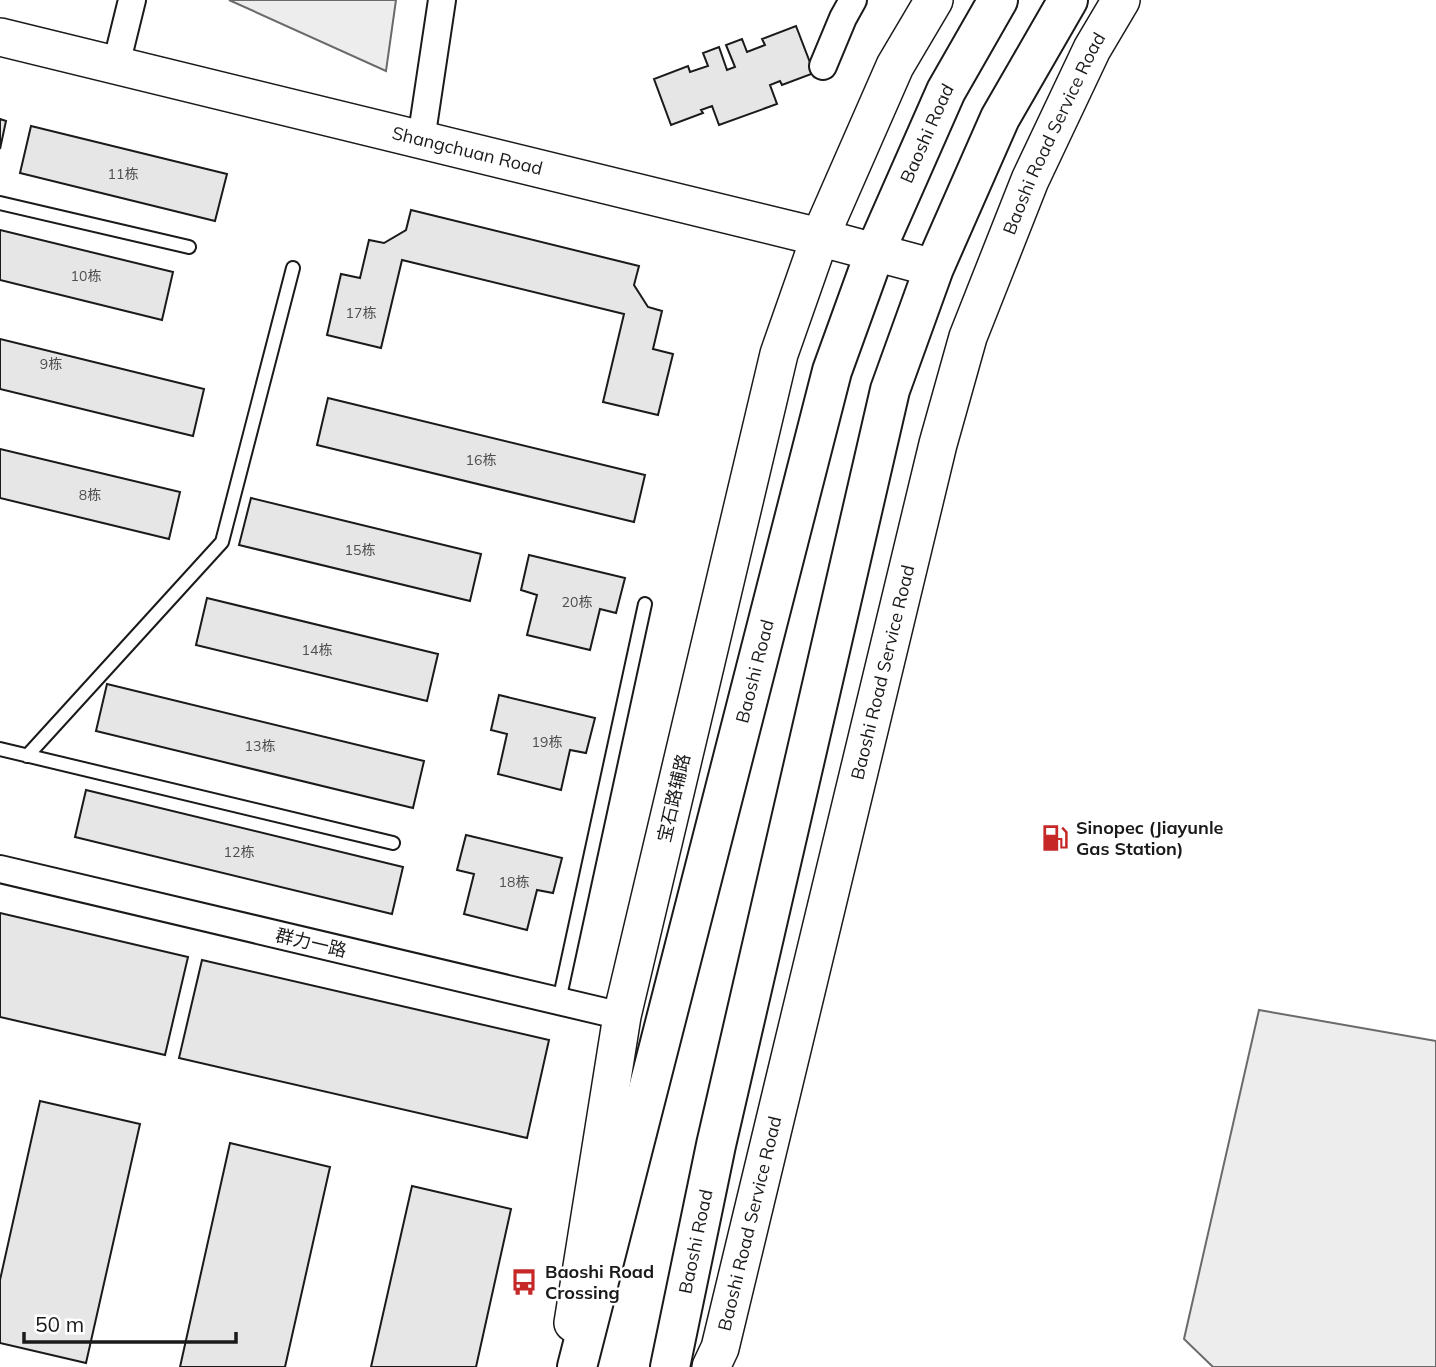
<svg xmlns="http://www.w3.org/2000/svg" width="1436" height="1367" viewBox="0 0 1436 1367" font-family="Mulish,'Noto Sans SC',sans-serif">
	<rect width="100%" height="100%" fill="#fff"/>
	<path fill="#ededed" stroke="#6a6a6a" stroke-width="2" d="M229,0H396L386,71Z
		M1259,1010L1436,1041V1367H1213L1184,1339Z"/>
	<path fill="#e6e6e6" stroke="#1a1a1a" stroke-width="2" d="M796,26L814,73L782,85L780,81L770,85L777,104L719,125L712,106L701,110L703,113L671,125L654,79L688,66L690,72L708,66L703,53L719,47L727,70L735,67L726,45L742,39L747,52L765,45L762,39Z
		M0,119L6,121L0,149Z
		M31,126L227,174L215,221L20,173Z
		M411,210L639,266L634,285L648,307L662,311L653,349L673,354L658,415L603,402L624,314L402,260L381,348L327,335L341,274L360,278L369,240L384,243L406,230Z
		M0,230L173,272L162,320L0,280Z
		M0,339L204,389L193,436L0,389Z
		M328,398L645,475L634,522L317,445Z
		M0,449L180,492L169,539L0,498Z
		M251,498L481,554L470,601L239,545Z
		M529,555L625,578L616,613L600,609L590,650L527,635L537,595L521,590Z
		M207,598L438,654L427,701L196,645Z
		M107,684L424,761L413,808L96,731Z
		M499,695L595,718L586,753L570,750L561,790L498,774L507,734L491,730Z
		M86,790L403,867L392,914L75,837Z
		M466,835L562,858L553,893L537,890L527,930L464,914L474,874L457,870Z
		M0,913L188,957L165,1055L0,1017Z
		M202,960L549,1040L527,1138L179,1058Z
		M40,1101L140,1124L86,1363L0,1343V1280Z
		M230,1143L330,1167L285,1367H180Z
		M412,1186L511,1209L476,1367H371Z"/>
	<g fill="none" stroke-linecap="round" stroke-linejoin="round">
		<defs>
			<path id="lane" d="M0,203L189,247
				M0,749L393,843
				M27,756L222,542L293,268
				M559,1001L645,604"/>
			<path id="street" d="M116,65L132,0
				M823,66L843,18L853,0
				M421,140L442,0
				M0,869L622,1016"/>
			<g id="secondary">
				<path id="s1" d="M0,37L811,235L934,268"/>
				<path d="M573,1323L622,1016L779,354L820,237L895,66L934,0"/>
				<path id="s2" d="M711,1367L720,1348L938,444L968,337L1030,180L1092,49L1121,0"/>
			</g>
			<g id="primary">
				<path id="s3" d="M577,1367L832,371L875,252L946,91L998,0"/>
				<path id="s4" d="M670,1367L716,1145L890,390L934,268L1000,118L1068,0"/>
			</g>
		</defs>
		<use href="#lane" stroke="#1a1a1a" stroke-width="16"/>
		<use href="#street" stroke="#1a1a1a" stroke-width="30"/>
		<use href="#secondary" stroke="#1a1a1a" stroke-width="40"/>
		<use href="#primary" stroke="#1a1a1a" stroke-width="42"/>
		<use href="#lane" stroke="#fff" stroke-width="12"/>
		<use href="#street" stroke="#fff" stroke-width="26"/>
		<use href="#secondary" stroke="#fff" stroke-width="37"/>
		<use href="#primary" stroke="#fff" stroke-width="38"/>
	</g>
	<defs>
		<symbol id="fuel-bare" viewBox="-9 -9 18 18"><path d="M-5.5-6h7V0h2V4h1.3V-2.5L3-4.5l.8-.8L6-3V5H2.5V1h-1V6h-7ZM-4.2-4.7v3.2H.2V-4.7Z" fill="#c62828" stroke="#fff" stroke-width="2.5" paint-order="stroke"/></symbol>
		<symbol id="bus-bare" viewBox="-9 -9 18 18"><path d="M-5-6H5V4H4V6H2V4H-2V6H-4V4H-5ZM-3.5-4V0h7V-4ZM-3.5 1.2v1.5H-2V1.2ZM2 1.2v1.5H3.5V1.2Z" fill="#c62828" stroke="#fff" stroke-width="2.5" paint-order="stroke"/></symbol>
	</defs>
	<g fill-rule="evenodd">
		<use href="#fuel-bare" x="1036" y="819" width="38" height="38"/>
		<use href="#bus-bare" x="505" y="1263" width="38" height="38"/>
	</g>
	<g text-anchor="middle" stroke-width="5" stroke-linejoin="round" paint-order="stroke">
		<g font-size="14" fill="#4d4d4d">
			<text x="123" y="179">11栋</text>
			<text x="86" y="281">10栋</text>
			<text x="361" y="318">17栋</text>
			<text x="51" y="369">9栋</text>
			<text x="481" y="465">16栋</text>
			<text x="90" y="500">8栋</text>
			<text x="360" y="555">15栋</text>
			<text x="577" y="607">20栋</text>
			<text x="317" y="655">14栋</text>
			<text x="547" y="747">19栋</text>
			<text x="260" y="751">13栋</text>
			<text x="239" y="857">12栋</text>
			<text x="514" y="887">18栋</text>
		</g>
		<g font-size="18" fill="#1a1a1a" stroke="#fff">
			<text dy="6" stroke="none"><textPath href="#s3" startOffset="1284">Baoshi Road</textPath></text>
			<text dy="6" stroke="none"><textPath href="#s2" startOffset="1283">Baoshi Road Service Road</textPath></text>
			<text dy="6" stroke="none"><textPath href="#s1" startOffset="481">Shangchuan Road</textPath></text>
			<text dy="6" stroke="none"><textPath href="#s3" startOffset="718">Baoshi Road</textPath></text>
			<text dy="6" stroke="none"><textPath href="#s2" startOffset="716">Baoshi Road Service Road</textPath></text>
			<text transform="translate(674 798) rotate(-77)" y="6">宝石路辅路</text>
			<text transform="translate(311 943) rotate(13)" y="6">群力一路</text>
			<text dy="6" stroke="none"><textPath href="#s2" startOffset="149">Baoshi Road Service Road</textPath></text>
			<text dy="6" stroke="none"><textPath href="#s4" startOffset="128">Baoshi Road</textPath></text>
		</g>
		<g font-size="18" font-weight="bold" fill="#1a1a1a" stroke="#fff" text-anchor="start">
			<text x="1076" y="834">Sinopec (Jiayunle<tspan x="1076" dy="21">Gas Station)</tspan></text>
			<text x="545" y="1278">Baoshi Road<tspan x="545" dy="21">Crossing</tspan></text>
		</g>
	</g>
	<path d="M24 1332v10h212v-10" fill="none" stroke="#1a1a1a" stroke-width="3.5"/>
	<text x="35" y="1332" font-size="21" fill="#1a1a1a" stroke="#ffffff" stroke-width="5" paint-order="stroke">50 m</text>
</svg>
